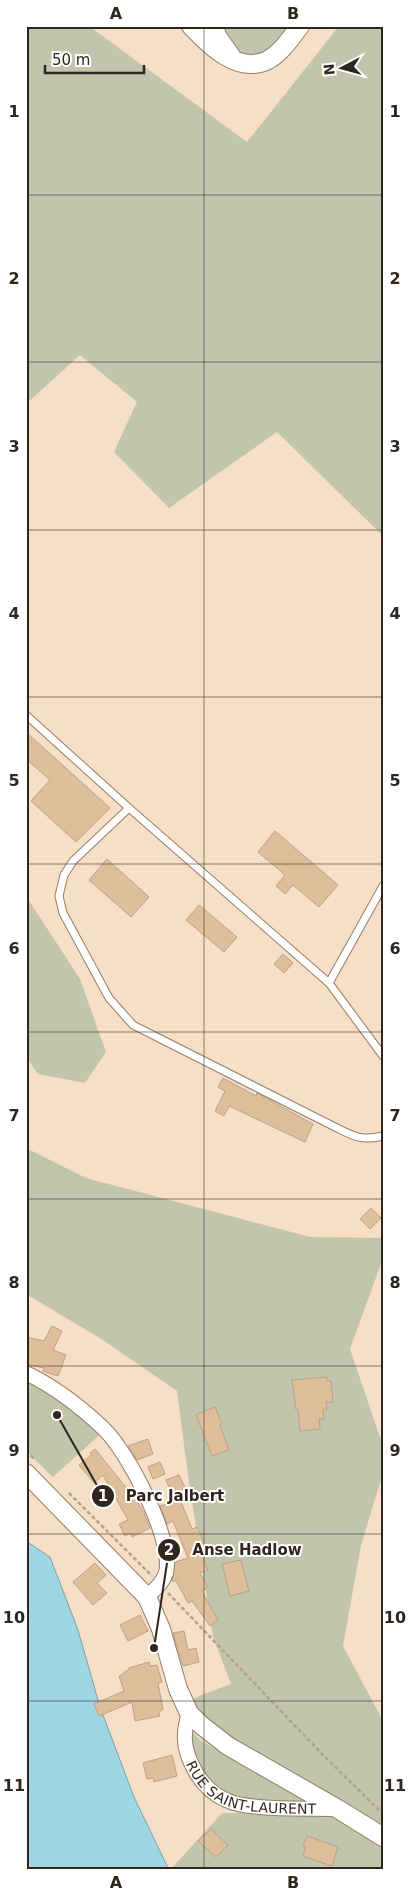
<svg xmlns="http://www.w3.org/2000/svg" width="409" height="1896" viewBox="0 0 409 1896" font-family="'DejaVu Sans',sans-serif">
	<rect width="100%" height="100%" fill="#f6dfc6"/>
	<path fill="#c1c5ab" d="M26,26H89L247,142L339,26H383V536L277,432L169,508L114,452L137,402L80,355L26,404Z
		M191,26H300L290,39L248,64Z
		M26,896L80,979L106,1052L85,1083L38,1074L26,1057Z
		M26,1148L86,1178L310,1237L383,1238V1258L350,1349L383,1446V1473L361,1545L343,1646L383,1721V1870H170L222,1813H325L215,1729L186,1701L231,1684L213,1637L188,1475L177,1391L103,1340L26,1294Z
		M26,1373L105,1430L53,1477L26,1451Z
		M187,1732H192L200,1740L309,1802L280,1803L256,1801L215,1788L191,1755Z"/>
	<path fill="#9ed6e3" stroke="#7da1a8" d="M26,1541L50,1557L78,1630L100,1707L134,1797L169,1870H26Z"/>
	<path fill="#dfbf9b" stroke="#b8a28a" d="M26,732L110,808L76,842L31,801L50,780L26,759Z
		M275,831L338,885L319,907L293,885L285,894L276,886L285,875L258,852Z
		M107,859L149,897L131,917L89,880Z
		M199,905L237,937L224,952L186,920Z
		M283,954L293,963L284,973L274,964Z
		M223,1078L256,1096L257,1093L275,1103L313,1124L305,1142L229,1106L224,1116L215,1111L225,1091L218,1087Z
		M371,1208L381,1218L370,1229L360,1219Z
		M52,1326L62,1331L53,1350L66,1355L58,1376L43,1371L44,1368L26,1364V1337L44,1341Z
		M327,1377V1381H331L333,1402H326L327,1409L323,1410L324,1420L319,1418L320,1429L300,1431L298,1409L296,1410L292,1380Z
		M215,1407L222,1424L220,1425L229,1450L212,1456L196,1415Z
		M148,1439L153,1454L137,1460L128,1446Z
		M95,1449L137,1501L144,1513L150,1528L132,1537L130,1533L125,1536L119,1524L128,1520L103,1475L94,1483L79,1465L91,1455L90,1453Z
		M160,1462L165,1474L153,1479L148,1467Z
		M179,1475L185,1488L172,1494L166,1480Z
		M180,1499L192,1529L197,1527L204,1542L198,1545L208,1570L200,1573L208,1587L202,1591L218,1620L210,1626L192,1601L188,1603L176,1581H172L175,1562L188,1558L173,1521L167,1524L160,1506Z
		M241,1560L249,1591L230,1596L222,1564Z
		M95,1563L106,1575L97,1583L107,1593L93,1605L73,1582Z
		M140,1615L148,1631L128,1641L120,1625Z
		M184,1631L188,1650L196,1648L199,1662L183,1666L173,1633Z
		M149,1662L150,1666L157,1665L162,1682L158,1683L163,1709L159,1712L160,1716L135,1721L132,1702L99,1716L94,1704L124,1691L119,1676L124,1674V1672L129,1670V1668Z
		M172,1755L177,1776L154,1782L153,1778L147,1779L143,1763Z
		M211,1829L228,1845L216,1857L198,1841Z
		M307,1836L338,1847L332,1866L303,1856L306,1847L303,1846Z"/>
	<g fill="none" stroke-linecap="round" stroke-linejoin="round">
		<defs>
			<path id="service" d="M26,715L129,808L329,983L383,1056
				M129,808L73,861L64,875L59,896L63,913L109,998L133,1025L337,1128C355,1137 362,1141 383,1136
				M329,983L383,886"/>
			<g id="minor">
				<path d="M26,1373C55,1387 81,1407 104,1429C128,1452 174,1540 166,1573C163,1583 154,1590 147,1597"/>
				<path id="s1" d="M189,1713C183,1732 183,1747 192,1765C199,1780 210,1793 226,1800C249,1811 309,1808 337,1809"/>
			</g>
			<path id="tertiary" d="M191,26C209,45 238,75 268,60C281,53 291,38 300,26
				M214,26L217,36L231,56
				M26,1473L147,1597L161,1629L178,1689L189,1713L201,1725L228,1746L338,1809L383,1837"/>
		</defs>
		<use href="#service" stroke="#937e67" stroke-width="9"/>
		<use href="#minor" stroke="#937e67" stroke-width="16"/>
		<use href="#tertiary" stroke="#937e67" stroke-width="20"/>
		<path stroke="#b3a18d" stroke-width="2.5" stroke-dasharray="4 2.5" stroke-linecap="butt" d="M26,1451L35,1460
			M69,1493L152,1576
			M168,1593L323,1755L383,1814"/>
		<use href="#service" stroke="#fff" stroke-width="7"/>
		<use href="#minor" stroke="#fff" stroke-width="14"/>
		<use href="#tertiary" stroke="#fff" stroke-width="18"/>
	</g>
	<path fill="none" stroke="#2f261d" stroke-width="1" stroke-opacity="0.55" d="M204,26V1870M26,195H383M26,362H383M26,530H383M26,697H383M26,864H383M26,1032H383M26,1199H383M26,1366H383M26,1534H383M26,1701H383"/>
	<g text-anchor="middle" stroke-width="4" stroke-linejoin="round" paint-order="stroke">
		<g font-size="14" fill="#2f261d" stroke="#fff">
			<text dy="5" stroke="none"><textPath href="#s1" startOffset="122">RUE SAINT-LAURENT</textPath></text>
		</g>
	</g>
	<path fill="none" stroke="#2f261d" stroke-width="2" d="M57 1415L103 1496M154 1648L169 1550"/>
	<g fill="#2f261d" stroke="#fff" stroke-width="2">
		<circle cx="57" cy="1415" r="5"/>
		<circle cx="154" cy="1648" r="5"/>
		<circle cx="103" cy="1496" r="12"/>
		<circle cx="169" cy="1550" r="12"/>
	</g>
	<g font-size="15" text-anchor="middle" font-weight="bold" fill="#fff">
		<text x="103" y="1501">1</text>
		<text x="169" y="1555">2</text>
	</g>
	<g font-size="15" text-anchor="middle" font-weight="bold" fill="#2f261d" stroke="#fff" stroke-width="4" stroke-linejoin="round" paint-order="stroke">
		<text x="175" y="1501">Parc Jalbert</text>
		<text x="247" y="1555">Anse Hadlow</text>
	</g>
	<rect width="409" height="1896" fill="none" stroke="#ffffff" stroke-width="55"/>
	<g transform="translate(342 68) rotate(264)" stroke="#ffffff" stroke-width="4" paint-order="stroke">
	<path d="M0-4L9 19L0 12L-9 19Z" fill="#2f261d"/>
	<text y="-8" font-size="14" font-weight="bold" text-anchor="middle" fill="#2f261d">N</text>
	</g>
	<path d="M45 65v8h99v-8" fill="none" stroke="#2f261d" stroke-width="2.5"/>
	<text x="52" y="65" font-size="15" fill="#2f261d" stroke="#ffffff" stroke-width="4" paint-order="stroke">50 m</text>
	<rect x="28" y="28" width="354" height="1840" fill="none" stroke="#2f261d" stroke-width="2"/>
	<g font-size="16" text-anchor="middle" font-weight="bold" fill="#2f261d">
		<text x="116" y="19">A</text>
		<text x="293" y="19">B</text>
		<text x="14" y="117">1</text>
		<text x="395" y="117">1</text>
		<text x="14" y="284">2</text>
		<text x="395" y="284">2</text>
		<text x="14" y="452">3</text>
		<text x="395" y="452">3</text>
		<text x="14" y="619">4</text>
		<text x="395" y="619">4</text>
		<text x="14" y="786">5</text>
		<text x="395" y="786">5</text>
		<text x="14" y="954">6</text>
		<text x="395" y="954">6</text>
		<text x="14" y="1121">7</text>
		<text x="395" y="1121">7</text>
		<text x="14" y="1288">8</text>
		<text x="395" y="1288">8</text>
		<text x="14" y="1456">9</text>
		<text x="395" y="1456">9</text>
		<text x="14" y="1623">10</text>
		<text x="395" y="1623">10</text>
		<text x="14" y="1791">11</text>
		<text x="395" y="1791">11</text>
		<text x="116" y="1888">A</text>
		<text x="293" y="1888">B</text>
	</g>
</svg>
